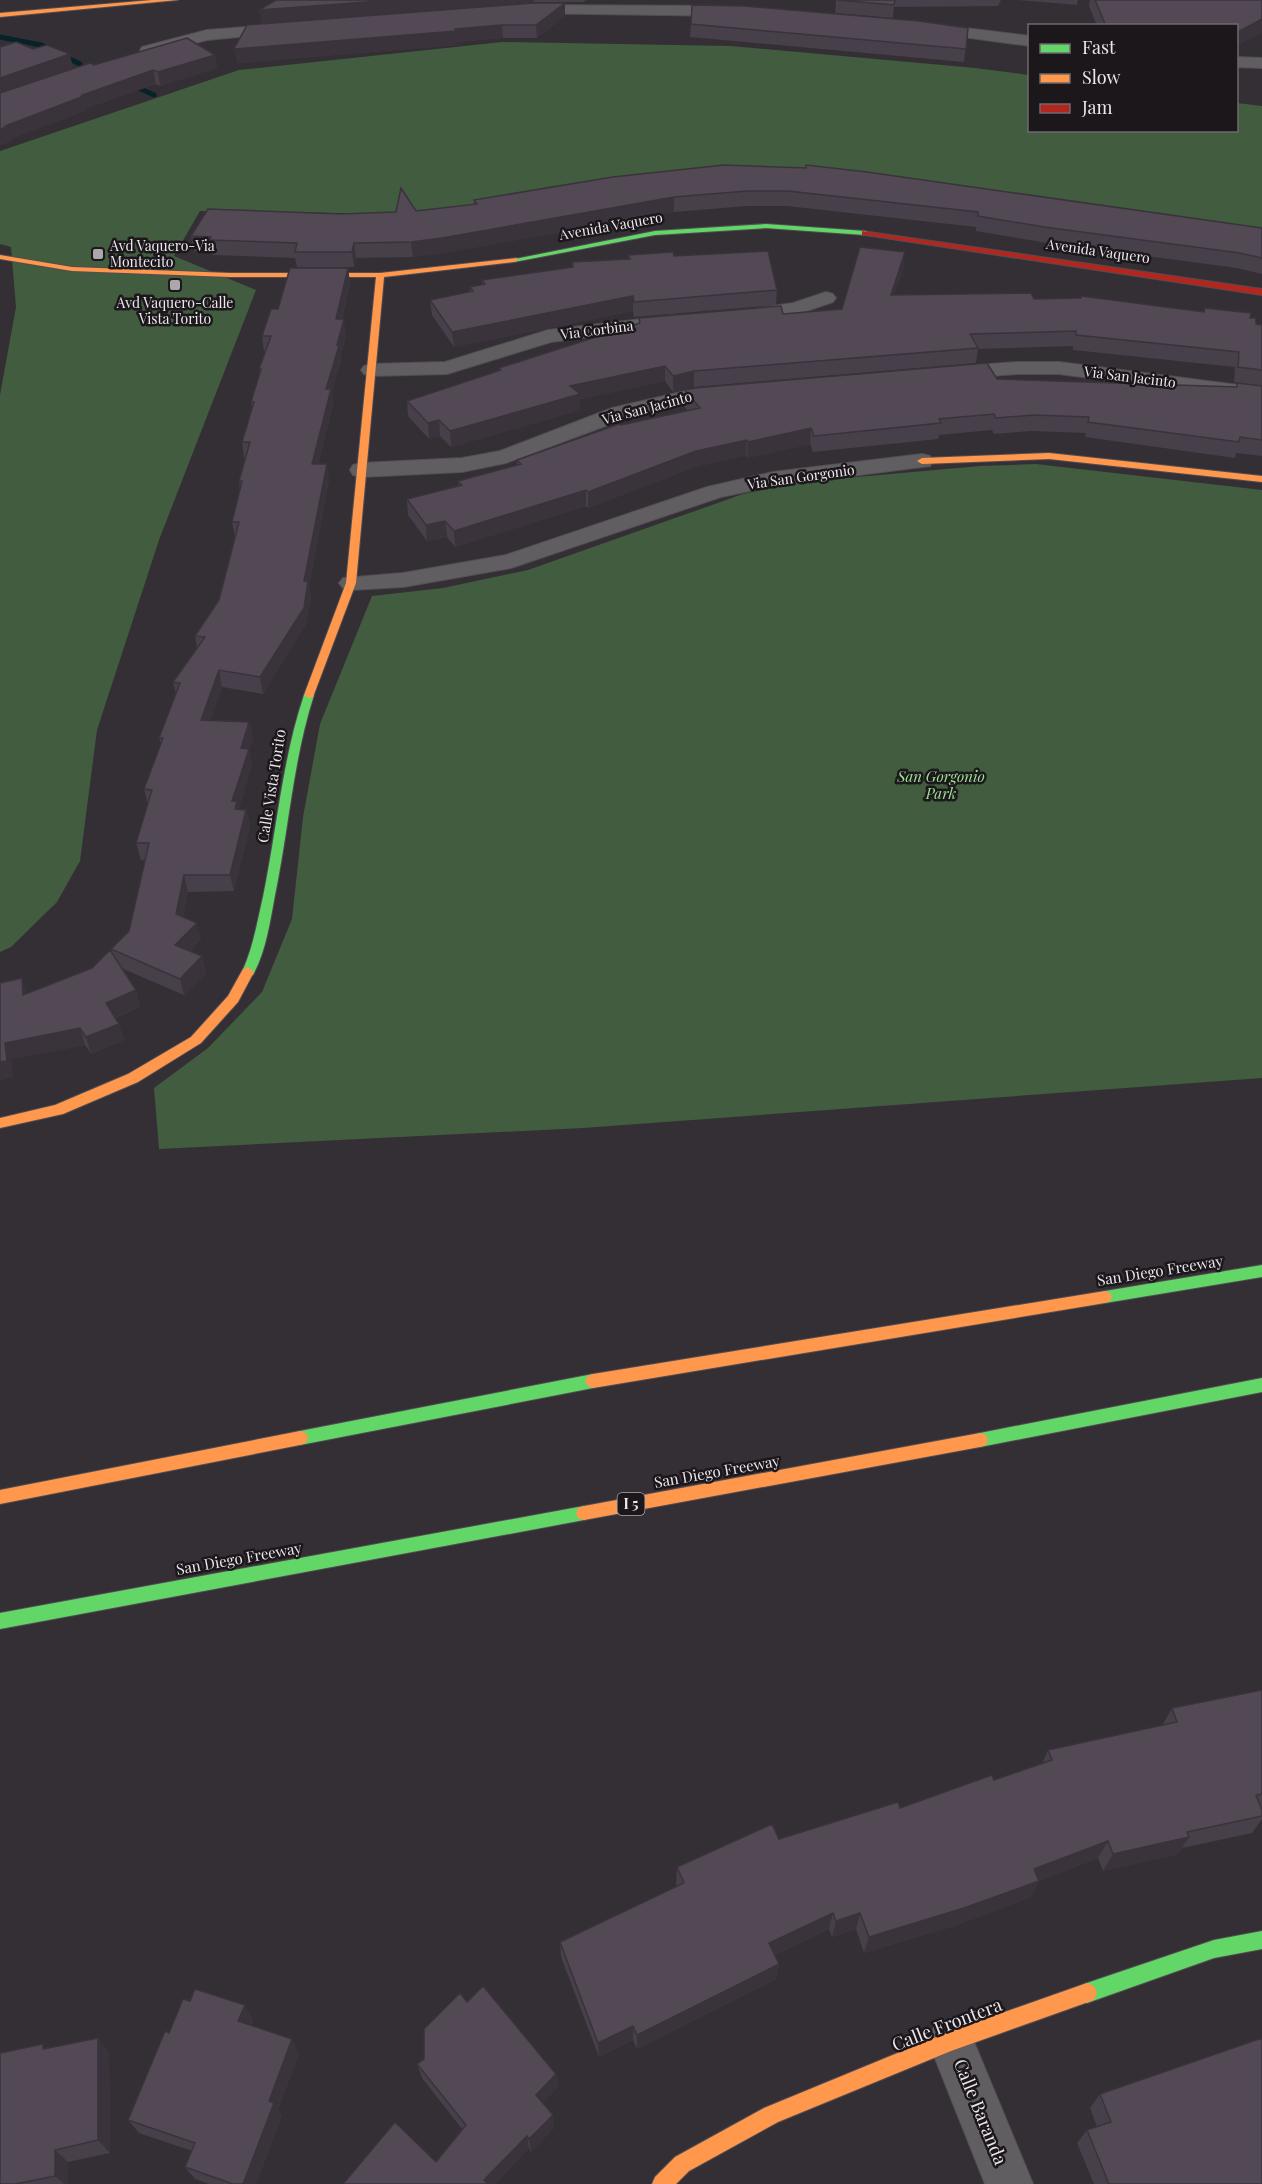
<svg xmlns="http://www.w3.org/2000/svg" width="1262" height="2184" viewBox="0 0 1262 2184" font-family="'Playfair Display',serif">
	<rect width="100%" height="100%" fill="#342f35"/>
	<path fill="#425c3f" d="M502,42L730,46L975,68L1029,75L1030,130H1236L1237,103L1262,106V231L1066,206L504,201L404,214L200,211L174,256L256,290L159,540L97,730L80,861L57,902L11,947L0,952V395L16,307L11,247L0,244V151L239,70Z
		M1036,464L1262,490V1078L583,1128L159,1149L154,1088L208,1048L262,992L292,919L303,817L320,724L372,596L443,588L528,570L743,494L801,482L980,466Z"/>
	<g fill="none" stroke-linecap="round" stroke-linejoin="round">
		<path stroke="#062329" stroke-width="5" d="M0,37L41,45L80,64
			M132,85L154,95"/>
		<defs>
			<path id="street" d="M523,5L735,6L743,11L735,16L518,13L515,10L518,7Z
				M925,23L1030,36V46L919,31L917,28L919,25Z
				M285,24L293,29L291,32L207,40L148,55L140,50L142,47L207,30Z
				M1236,57L1262,58V68L1236,67Z
				M826,292L833,294L836,298L833,302L795,315L741,322L734,320L731,316L734,312L793,303Z
				M676,315L683,317L686,321L683,325L551,342L447,374L371,376L364,374L361,370L364,366L371,364L445,362L548,330Z
				M1017,362H1059L1262,388V400L1059,374H1017L950,379L943,377L940,373L943,369L950,367Z
				M727,386L734,388L738,392L734,396L694,401L627,418L506,463L462,472L361,477L353,475L350,470L353,465L361,463L462,458L500,451L612,408L694,389Z
				M922,454L930,456L933,461L930,466L773,486L721,497L511,568L403,587L351,590L343,588L339,583L343,578L403,573L506,555L707,487L773,472Z
				M951,2018L967,2025L1033,2184H985L928,2041L935,2025Z"/>
			<path id="fast" d="M766,224L865,231L869,233L865,235L766,228L655,235L514,262L510,260L655,231Z
				M309,692L314,695C293,760 289,828 275,895C270,922 266,951 253,975L248,977L242,972C253,948 257,923 263,897C277,829 282,761 304,695Z
				M1262,1265V1277L1105,1303L1100,1301L1098,1297L1100,1293L1105,1291Z
				M593,1374L598,1376L601,1381L598,1386L593,1388L300,1445L294,1443L292,1438L294,1433L300,1431Z
				M1262,1378V1392L980,1447L974,1445L972,1440L974,1435L980,1433Z
				M584,1506L590,1508L592,1513L590,1518L584,1520L0,1629V1613Z
				M1262,1931V1949L1214,1958L1087,2003L1080,2000L1077,1993L1080,1986L1087,1983L1214,1940Z"/>
			<path id="slow" d="M152,0H178L0,17V13Z
				M0,255L72,267L230,273H380L517,258L518,260L514,262L384,277L356,583L313,697L309,698L304,695L346,583L376,277H230L72,271L0,259Z
				M1049,453L1262,476V482L1049,459L922,464L917,461L922,458Z
				M248,967L254,972L238,1002L201,1043L138,1082L63,1114L0,1128V1118L55,1105L128,1074L191,1037L228,996L243,969Z
				M1105,1291L1110,1293L1112,1297L1110,1301L1105,1303L593,1388L588,1386L585,1381L588,1376L593,1374Z
				M300,1431L306,1433L308,1438L306,1443L300,1445L0,1504V1490Z
				M980,1433L986,1435L988,1440L986,1445L980,1447L584,1520L578,1518L576,1513L578,1508L584,1506Z
				M1087,1983L1094,1986L1097,1993L1094,2000L951,2051L778,2122L689,2171L676,2184H652L655,2177L675,2157L764,2108L951,2031Z"/>
			<path id="jam" d="M862,231L1262,289V295L865,235H862Z"/>
		</defs>
		<use href="#street" stroke="#524d53" stroke-width="2"/>
		<use href="#fast" stroke="#524d53" stroke-width="2"/>
		<use href="#slow" stroke="#524d53" stroke-width="2"/>
		<use href="#jam" stroke="#524d53" stroke-width="2"/>
		<use href="#street" fill="#615e61" fill-rule="evenodd"/>
		<use href="#fast" fill="#63d668" fill-rule="evenodd"/>
		<use href="#slow" fill="#ff974d" fill-rule="evenodd"/>
		<use href="#jam" fill="#b3261e" fill-rule="evenodd"/>
	</g>
	<path fill="#473f49" d="M276,0H586L583,2H534L261,23Z
		M836,0H1001L998,6L894,7L893,18L835,13Z
		M1018,0H1078L1077,5Z
		M1090,0H1262V32L1236,46V26H1097L1089,6Z
		M565,3V16L537,38H503L457,42V45L237,63Z
		M692,5L968,28L964,62L690,37Z
		M215,55L217,68L160,86L156,84L87,108V110L10,139L11,141L0,145L94,65Z
		M613,177L1262,228V274L1237,268L1041,242L976,231V227L787,206H747L674,212L443,253L413,257L356,258L354,267H297L295,258L212,255V252L194,251L191,236L341,214L416,211L474,205V200Z
		M628,255L674,256L777,290L776,305L634,317L633,311L454,347L432,315L430,300L470,292V287L482,285V280L572,268V262L628,259Z
		M904,267L894,295L1034,299L1250,318L1256,324L1262,325V456L1236,453L1235,458L1085,437L1086,433L1031,431L994,434L992,430L939,435L938,439L813,452L810,444L747,458L746,455L695,467L588,508L586,506L455,547L447,537L427,541L408,515L407,499L459,486L458,481L517,465V460L621,425L688,411L684,406L685,390L997,379L1236,387L1237,383L1257,386L1234,382L1235,367L1073,350V346L978,349L976,363L694,387L673,392L665,381L580,399V410L451,447L440,436L429,439L408,416L407,401L499,371V368L639,323V318L783,314L842,309Z
		M348,268L350,283L342,319L346,335L341,355V361L332,392L333,405L318,464L329,480L309,585L311,598L306,624L263,694L222,687L210,721L249,722L253,739L249,750L252,765L239,808V809L246,810L250,826L234,891L188,892L183,917L201,939L190,951L202,956L206,973L184,995L121,968L136,990L140,1007L115,1018L119,1024L124,1040L91,1054L85,1045L11,1059L13,1077L0,1080V983L27,994L92,968L112,955L111,949L129,931L146,860H141L136,843L148,805L144,789L161,744L159,738L176,694L173,682L197,647L195,636L219,600L235,538L232,522L240,489L239,481L245,458H244L242,442L252,409L251,402L260,373L259,369L265,351H264L262,336L278,309Z
		M1262,1690V1819L1252,1833L1182,1848L1178,1854L1103,1871L1098,1858L1039,1881L1031,1897L957,1925L864,1953L856,1929L832,1937L829,1929L775,1955L779,1964L776,1979L637,2049L633,2040L599,2057L561,1957L560,1942L677,1886L676,1884L677,1867L779,1839L900,1808L994,1780L1042,1764L1048,1750L1162,1726L1172,1708Z
		M467,2002L556,2074L558,2087L542,2103L553,2115L554,2128L531,2152L529,2148L495,2184H343L436,2162L462,2129L422,2078L417,2064L424,2059Z
		M253,2020L251,2026L299,2053L278,2110L282,2116L256,2184H209L195,2179L185,2167L192,2151L139,2133L128,2120L169,2033Z
		M46,2048L109,2052L110,2153L68,2162V2184H0Z
		M1100,2094L1262,2184H1094L1077,2143L1087,2130L1097,2127L1090,2108Z"/>
	<path fill="#3a333c" d="M393,0H534V2L261,23L259,10Z
		M565,3V16L537,38L536,25Z
		M1262,19V32L1236,46V33Z
		M502,25L503,38L457,42V45L237,63L234,49Z
		M70,54L73,68L0,93V78Z
		M215,55L217,68L160,86L158,72Z
		M153,70L156,84L87,108V110L10,139L11,141L0,145V129L5,126L82,95Z
		M674,197V212L443,253L413,257L411,242Z
		M354,243L356,258L354,267L352,252Z
		M905,252L904,267L889,310L891,295Z
		M348,268L350,283L338,334L336,319Z
		M633,296V311L454,347L452,332Z
		M344,319L346,335L341,355V361L332,392L333,405L314,480L312,464L326,389Z
		M665,366V381L580,399V410L451,447L450,431L570,386Z
		M694,371V387L673,392V376Z
		M439,420L440,436L429,439L428,423Z
		M811,428L810,444L747,458L748,442Z
		M747,440L746,455L695,467L588,508V492L696,451Z
		M327,464L329,480L309,585L311,598L306,624L263,694L260,677L304,581Z
		M586,490V506L455,547L454,531Z
		M445,521L447,537L427,541L426,525Z
		M219,670L222,687L205,737L201,720Z
		M249,722L253,739L249,750L252,765L239,808L241,818L239,826L232,801L241,748Z
		M246,810L250,826L234,891L230,875Z
		M184,875L188,892L181,931L176,914Z
		M197,923L201,939L180,961L175,945Z
		M202,956L206,973L184,995L180,979Z
		M22,978L28,995H23Z
		M136,990L140,1007L111,1019L106,1003Z
		M119,1024L124,1040L91,1054L86,1037Z
		M80,1028L85,1045L11,1059L13,1077L0,1080V1062L5,1043Z
		M1189,1837L1178,1854L1103,1871L1113,1854Z
		M1108,1841L1098,1858L1039,1881L1031,1897L957,1925L864,1953L869,1937L1034,1869Z
		M833,1913L829,1929L766,1959L769,1943Z
		M860,1913L856,1929L832,1937L836,1921Z
		M779,1964L776,1979L637,2049V2035Z
		M245,2005L253,2020L246,2036L238,2021Z
		M633,2026V2040L599,2057L598,2043Z
		M98,2038L109,2052L110,2153L98,2140Z
		M292,2039L299,2053L278,2110L282,2116L256,2184H243L269,2101Z
		M556,2074L558,2087L538,2108L536,2095Z
		M553,2115L554,2128L531,2152L529,2139Z
		M527,2136L529,2148L495,2184H485L484,2180Z
		M55,2150L68,2162V2184H64L55,2176Z"/>
	<path fill="#534955" stroke="#3a333c" stroke-width="1.5" d="M276,0H393L259,10Z
		M838,0H895L894,5Z
		M1095,0H1262V19L1236,33V26H1106Z
		M534,3H565L536,25H502L455,29L456,31L234,49L247,25Z
		M692,5L744,6L919,21L968,28L966,49L691,24Z
		M187,38L215,55L158,72L153,70L82,95L84,96L5,126L7,127L0,129V93L90,63L94,65Z
		M16,42L33,49L47,45L70,54L0,78V47Z
		M724,165L806,168V165L867,172L1262,228V258L1240,253L1044,227L978,216V212L788,191H747L674,197L442,238L411,242L354,243L352,252H295L297,243L209,240L211,237L191,236L208,209L341,214L396,212L401,188L416,211L477,204L474,200L613,177Z
		M860,247L905,252L891,295L1031,293L1034,299L1081,298V296L1204,312L1205,308L1251,313L1250,318H1256V324L1262,325V370L1238,367L1239,352L1076,335V331L970,334L978,348L694,371L673,376L665,366L570,386L580,394L450,431L439,420L428,423L407,401L501,370L499,368L640,323L639,318L781,306L783,314L842,309Z
		M768,251L777,290L634,302L633,296L452,332L430,300L473,291L470,287L485,284L482,280L573,267L572,262L630,259L628,255L673,252L674,256Z
		M290,268H348L336,319H344L337,345L339,346L326,389H331L312,464H327L304,581H308L304,608L260,677L219,670L201,720L249,722L241,748L249,749L232,801H237L235,809L246,810L230,875H184L176,914L197,923L175,945L202,956L180,979L111,949L129,931L149,843H136L152,790L144,789L163,738H159L180,683L173,682L205,637L195,636L219,600L239,522H232L242,481H239L250,442H242L254,402H251L261,369H259L271,336H262L271,309H278Z
		M987,363L997,379L1237,387V383L1262,386V440L1240,437L1239,442L1088,422L1089,417L1034,415L996,418L994,414L939,419L941,423L814,436L811,428L748,442L747,440L696,451L588,492L586,490L454,531L445,521L426,525L407,499L462,485L458,481L521,464L517,460L619,424L621,425L700,408L685,390L695,388Z
		M110,950L136,990L106,1003L119,1024L86,1037L80,1028L5,1043L7,1061L0,1062V983L22,978L23,995L92,968Z
		M1262,1690V1794L1256,1795L1262,1810V1816L1187,1832L1189,1837L1113,1854L1108,1841L1034,1869L1039,1881L964,1908L869,1937L860,1913L836,1921L833,1913L769,1943L779,1964L637,2035L633,2026L598,2043L560,1942L684,1883L677,1867L772,1824L779,1839L898,1802L900,1808L992,1775L994,1780L1052,1760L1048,1750L1177,1722L1172,1708Z
		M483,1986L556,2074L536,2095L553,2115L529,2139L527,2136L484,2180L488,2184H343L395,2122L436,2162L466,2125L417,2064L424,2059V2029L460,1993L467,2002Z
		M195,1989L245,2005L238,2021L292,2039L269,2101L274,2103L243,2184H233L185,2167L195,2143L128,2120L165,2031L169,2033L183,1999L190,2001Z
		M98,2038V2140L55,2150V2176L15,2184H0V2053L43,2044V2049Z
		M1262,2038V2184H1109L1087,2130L1111,2122L1100,2094Z"/>
	<g fill="#aca6ad" stroke="#1b171b" stroke-width="2">
		<rect x="92" y="248" width="12" height="12" rx="3"/>
		<rect x="169" y="279" width="12" height="12" rx="3"/>
	</g>
	<g text-anchor="middle" stroke-width="5" stroke-linejoin="round" paint-order="stroke">
		<g font-size="14" fill="#ece6ed" stroke="#1b171b">
			<text transform="translate(611 226) rotate(-10)" y="5">Avenida Vaquero</text>
			<text transform="translate(1098 251) rotate(8)" y="5">Avenida Vaquero</text>
			<text transform="translate(597 330) rotate(-7)" y="5">Via Corbina</text>
			<text transform="translate(1130 377) rotate(7)" y="5">Via San Jacinto</text>
			<text transform="translate(647 408) rotate(-15)" y="5">Via San Jacinto</text>
			<text transform="translate(801 477) rotate(-8)" y="5">Via San Gorgonio</text>
		</g>
		<g font-size="14" fill="#ece6ed" stroke="#1b171b" text-anchor="start">
			<text x="110" y="251">Avd Vaquero-Via<tspan x="110" dy="16">Montecito</tspan></text>
			<text x="175" y="308" text-anchor="middle">Avd Vaquero-Calle<tspan x="175" dy="16">Vista Torito</tspan></text>
		</g>
		<rect fill="#1b171b" stroke="#ada8ae" stroke-width="1.5" x="617.5" y="1493" width="27" height="22" rx="4.5"/>
		<g font-size="14" font-weight="bold" fill="#ece6ed">
			<text x="631" y="1509">I 5</text>
		</g>
		<g font-size="15" font-style="italic" fill="#9de294" stroke="#1b171b">
			<text x="941" y="782">San Gorgonio<tspan x="941" dy="17">Park</tspan></text>
		</g>
		<g font-size="15" fill="#ece6ed" stroke="#1b171b">
			<text transform="translate(272 786) rotate(-81)" y="5">Calle Vista Torito</text>
			<text transform="translate(1160 1271) rotate(-9)" y="5">San Diego Freeway</text>
			<text transform="translate(717 1472) rotate(-10)" y="5">San Diego Freeway</text>
			<text transform="translate(239 1559) rotate(-10)" y="5">San Diego Freeway</text>
		</g>
		<g font-size="18" fill="#ece6ed" stroke="#1b171b">
			<text transform="translate(947 2025) rotate(-21)" y="6">Calle Frontera</text>
			<text transform="translate(980 2112) rotate(68)" y="6">Calle Baranda</text>
		</g>
	</g>
	<rect x="1028" y="24" width="210" height="108" fill="#1b171b" stroke="#6f6a6f" stroke-width="1.5"/>
	<rect x="1040" y="44" width="30" height="9" fill="#63d668" stroke="#6f6a6f" stroke-width="1.5"/>
	<text x="1082" y="54" font-size="18" fill="#ece6ed">Fast</text>
	<rect x="1040" y="74" width="30" height="9" fill="#ff974d" stroke="#6f6a6f" stroke-width="1.5"/>
	<text x="1082" y="84" font-size="18" fill="#ece6ed">Slow</text>
	<rect x="1040" y="104" width="30" height="9" fill="#b3261e" stroke="#6f6a6f" stroke-width="1.5"/>
	<text x="1082" y="114" font-size="18" fill="#ece6ed">Jam</text>
</svg>
